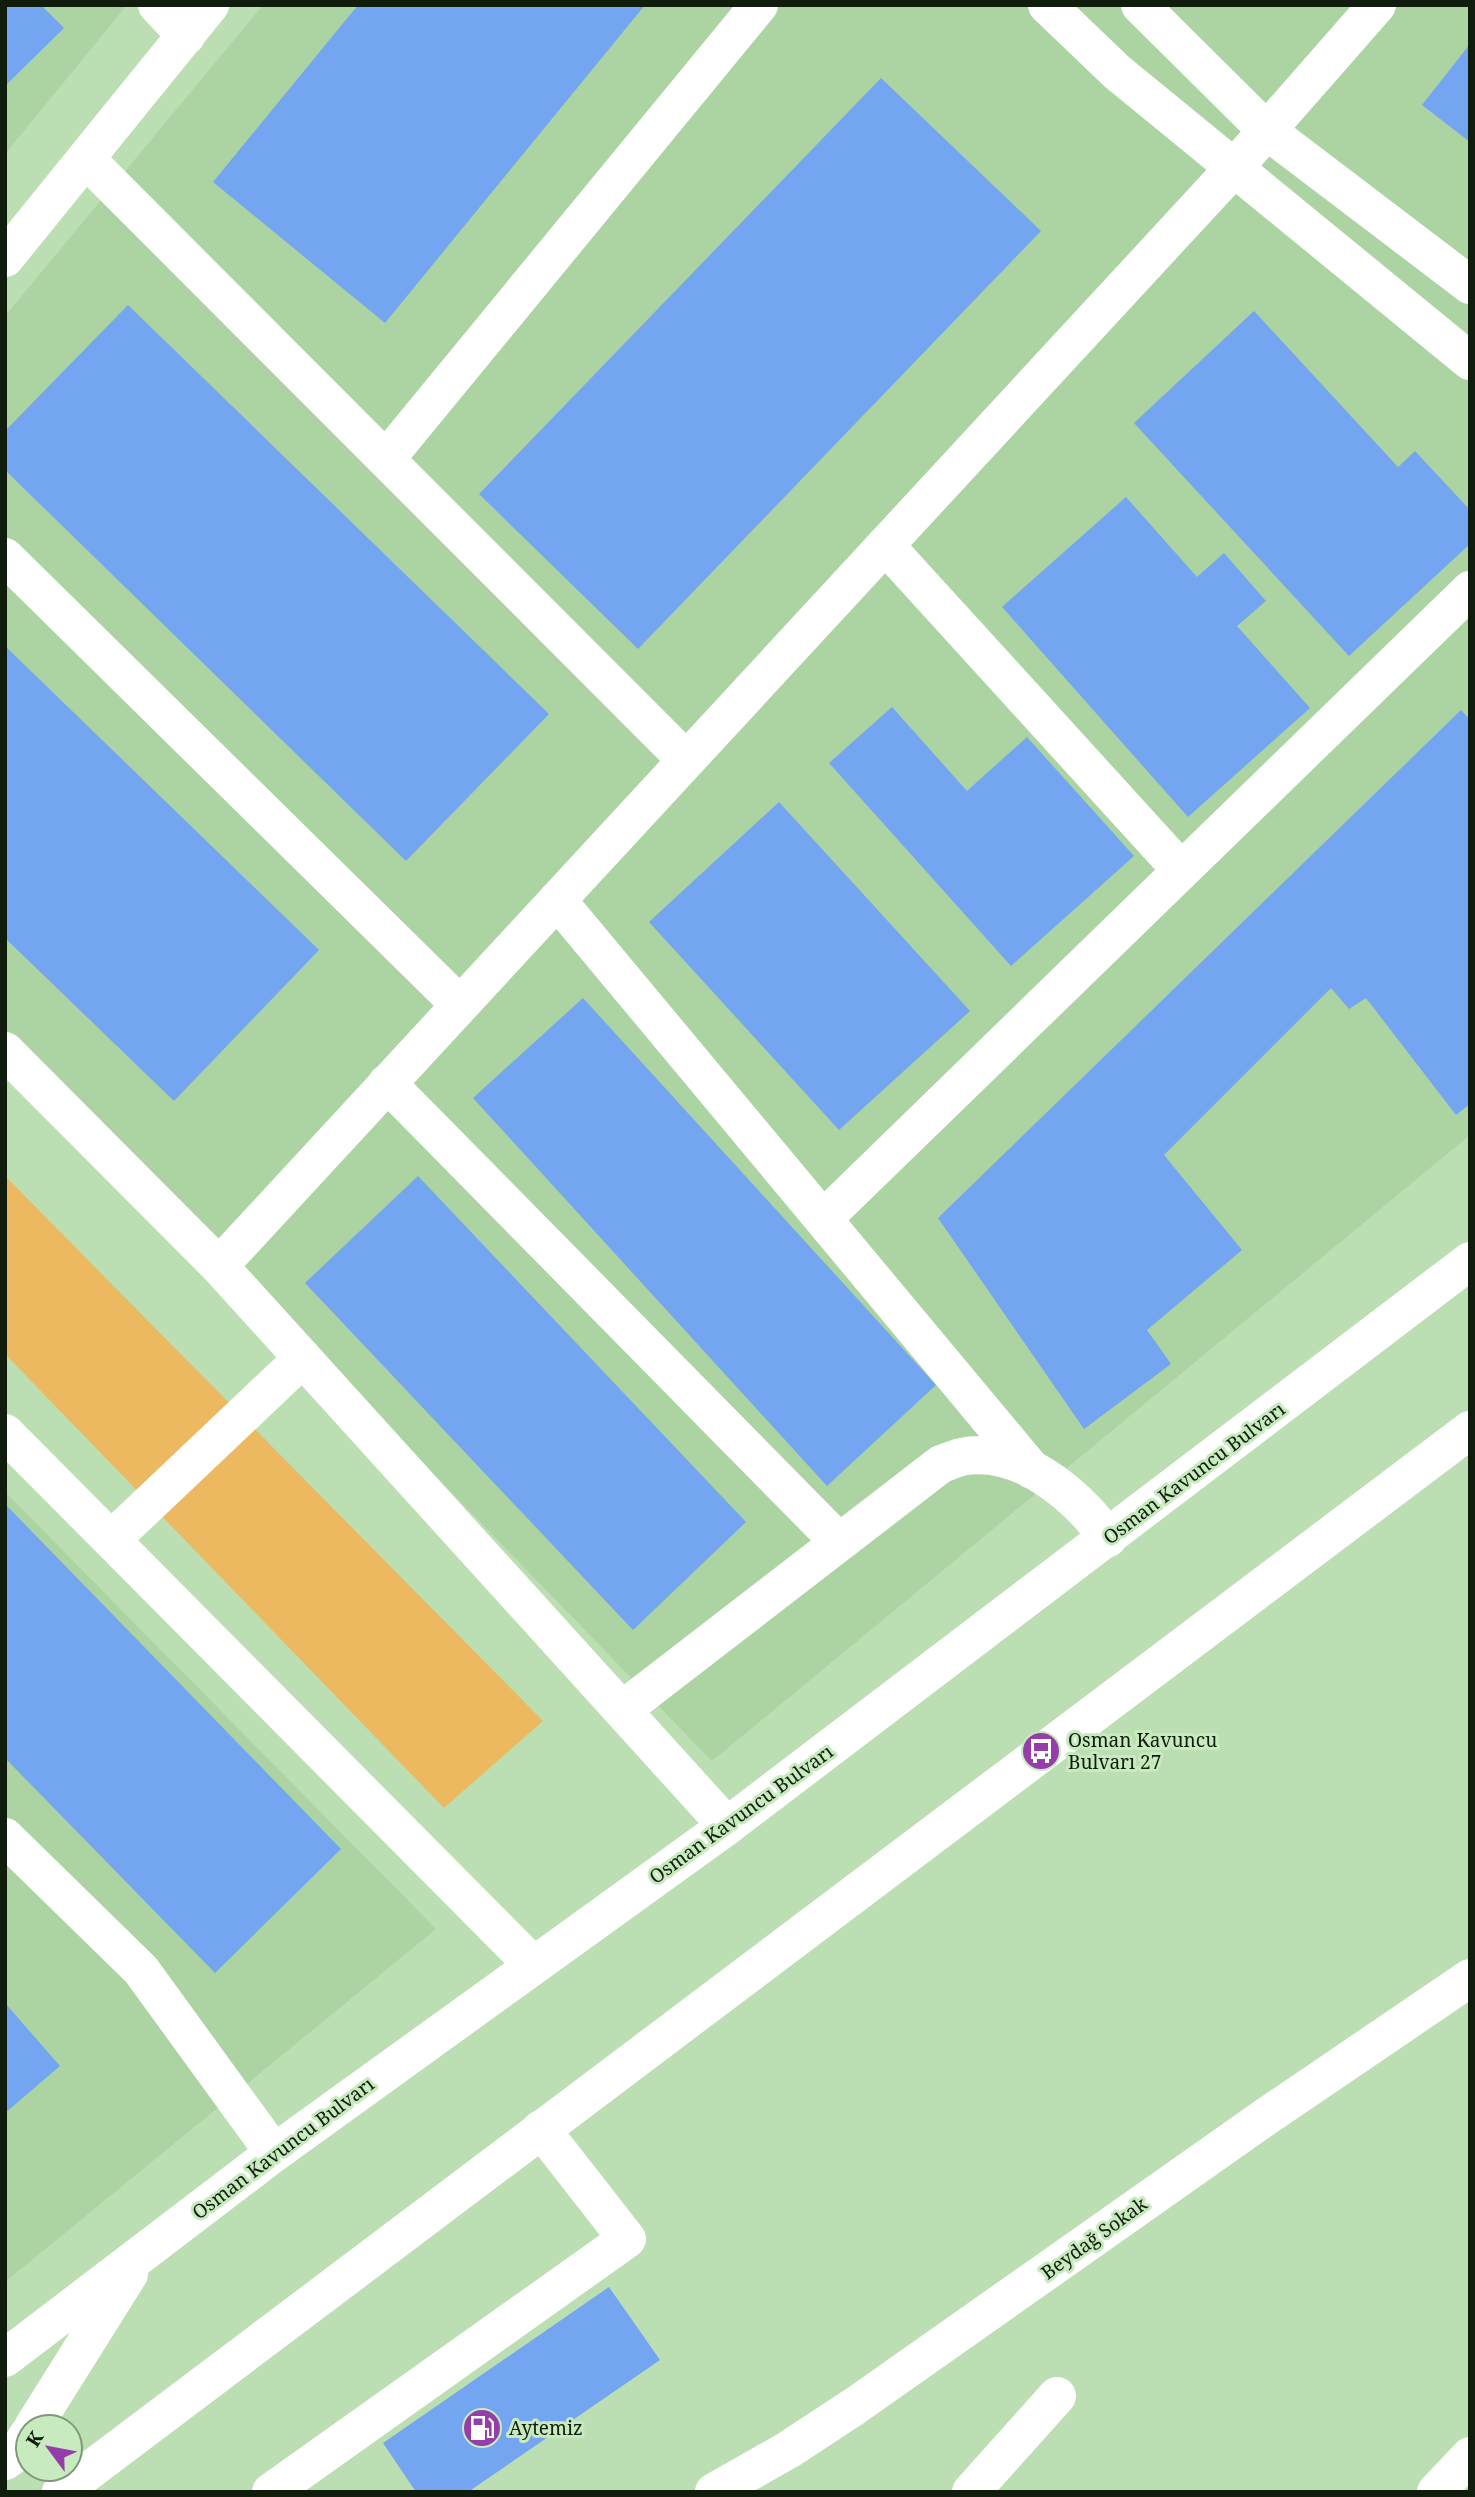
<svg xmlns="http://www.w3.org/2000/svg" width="1475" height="2497" viewBox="0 0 1475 2497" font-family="'Noto Serif',serif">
	<rect width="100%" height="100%" fill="#bbdeb2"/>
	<path fill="#acd3a2" d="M5,5H127L5,154Z
		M263,5H1470V1135L712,1761L5,1032V316Z
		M5,1492L436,1929L5,2282Z"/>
	<path fill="#ecb960" d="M5,1176L543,1721L444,1808L5,1354Z"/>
	<path fill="#74a5f1" d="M5,5H41L64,28L5,86Z
		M358,5H645L385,323L213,182Z
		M1470,44V142L1422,105Z
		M881,78L1041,231L638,649L479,494Z
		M128,305L549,714L406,861L5,470V431Z
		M1254,311L1398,467L1415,451L1470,510V544L1349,656L1134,423Z
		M1126,497L1197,577L1224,553L1266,601L1237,626L1310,708L1188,817L1002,607Z
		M5,646L319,950L174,1101L5,938Z
		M892,707L967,791L1027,737L1134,856L1011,966L829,763Z
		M1461,710L1470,720V1104L1456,1115L1366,998L1349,1009L1331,988L1164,1155L1242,1250L1147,1330L1171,1364L1084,1429L938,1218Z
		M779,802L970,1011L839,1130L649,922Z
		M583,998L936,1385L827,1486L473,1098Z
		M418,1176L746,1522L633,1630L305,1283Z
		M5,1504L341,1849L215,1973L5,1758Z
		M5,2003L60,2066L5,2113Z
		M609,2287L660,2360L468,2492H416L383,2443Z"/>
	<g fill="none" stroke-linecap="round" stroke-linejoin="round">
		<path stroke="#fff" stroke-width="38" d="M157,5L186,36
			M1047,5L1117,72L1470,361
			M1140,5L1266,130L1470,285
			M86,159L686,760
			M5,258L210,5
			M386,459L759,5
			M885,545L1181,870
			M5,557L460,1005
			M557,900L1032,1470
			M5,1051L219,1266L727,1826
			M387,1083L839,1542
			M823,1219L1470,590
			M219,1266L1234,168L1377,5
			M5,1433L533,1965
			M111,1540L303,1358
			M622,1710L941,1464C947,1462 954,1459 961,1457C1019,1445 1077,1495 1108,1538
			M5,1837L141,1970L274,2153
			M271,2492L627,2239L541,2129
			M714,2492L788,2450L855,2406L1264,2118L1470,1978
			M971,2492L1057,2396
			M1436,2492L1470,2456"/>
		<path stroke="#fff" stroke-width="38" d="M5,2358L274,2153L727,1826L1470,1261
			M33,2427L129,2274
			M5,2461L17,2452L28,2435
			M61,2492L1470,1430"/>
	</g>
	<defs>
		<symbol id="bus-disc" viewBox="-11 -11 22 22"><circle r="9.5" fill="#953eaa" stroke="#c7ebbe"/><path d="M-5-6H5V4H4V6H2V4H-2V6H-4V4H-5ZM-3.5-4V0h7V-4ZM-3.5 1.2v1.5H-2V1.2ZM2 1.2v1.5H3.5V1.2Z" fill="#fff"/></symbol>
		<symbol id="fuel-disc" viewBox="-11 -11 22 22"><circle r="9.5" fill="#953eaa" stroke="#c7ebbe"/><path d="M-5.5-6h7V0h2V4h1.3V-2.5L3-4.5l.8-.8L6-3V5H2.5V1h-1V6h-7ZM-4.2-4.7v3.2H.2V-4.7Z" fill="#fff"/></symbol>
	</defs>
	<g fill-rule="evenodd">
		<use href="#bus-disc" x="1019" y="1729" width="44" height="44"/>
		<use href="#fuel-disc" x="460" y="2406" width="44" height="44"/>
	</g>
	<g text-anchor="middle" stroke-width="6" stroke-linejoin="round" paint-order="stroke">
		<g font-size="19" fill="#101d0d" stroke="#c7ebbe">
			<text transform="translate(1194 1473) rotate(-37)" y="7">Osman Kavuncu Bulvarı</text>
			<text transform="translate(741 1814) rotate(-36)" y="7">Osman Kavuncu Bulvarı</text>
			<text transform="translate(283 2148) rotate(-37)" y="7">Osman Kavuncu Bulvarı</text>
			<text transform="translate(1094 2238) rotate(-36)" y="7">Beydağ Sokak</text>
		</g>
		<g font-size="19" fill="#101d0d" stroke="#c7ebbe" text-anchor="start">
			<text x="1068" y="1747">Osman Kavuncu<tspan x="1068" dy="22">Bulvarı 27</tspan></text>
			<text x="509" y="2435">Aytemiz</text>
		</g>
	</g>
	<rect width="1475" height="2497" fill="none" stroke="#101d0d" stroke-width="14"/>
	<g transform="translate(49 2448) rotate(302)"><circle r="33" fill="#c7ebbe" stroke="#7e9977" stroke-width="2"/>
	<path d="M0-5L12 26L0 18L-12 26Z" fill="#953eaa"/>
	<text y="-10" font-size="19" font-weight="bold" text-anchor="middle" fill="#101d0d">K</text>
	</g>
</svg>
